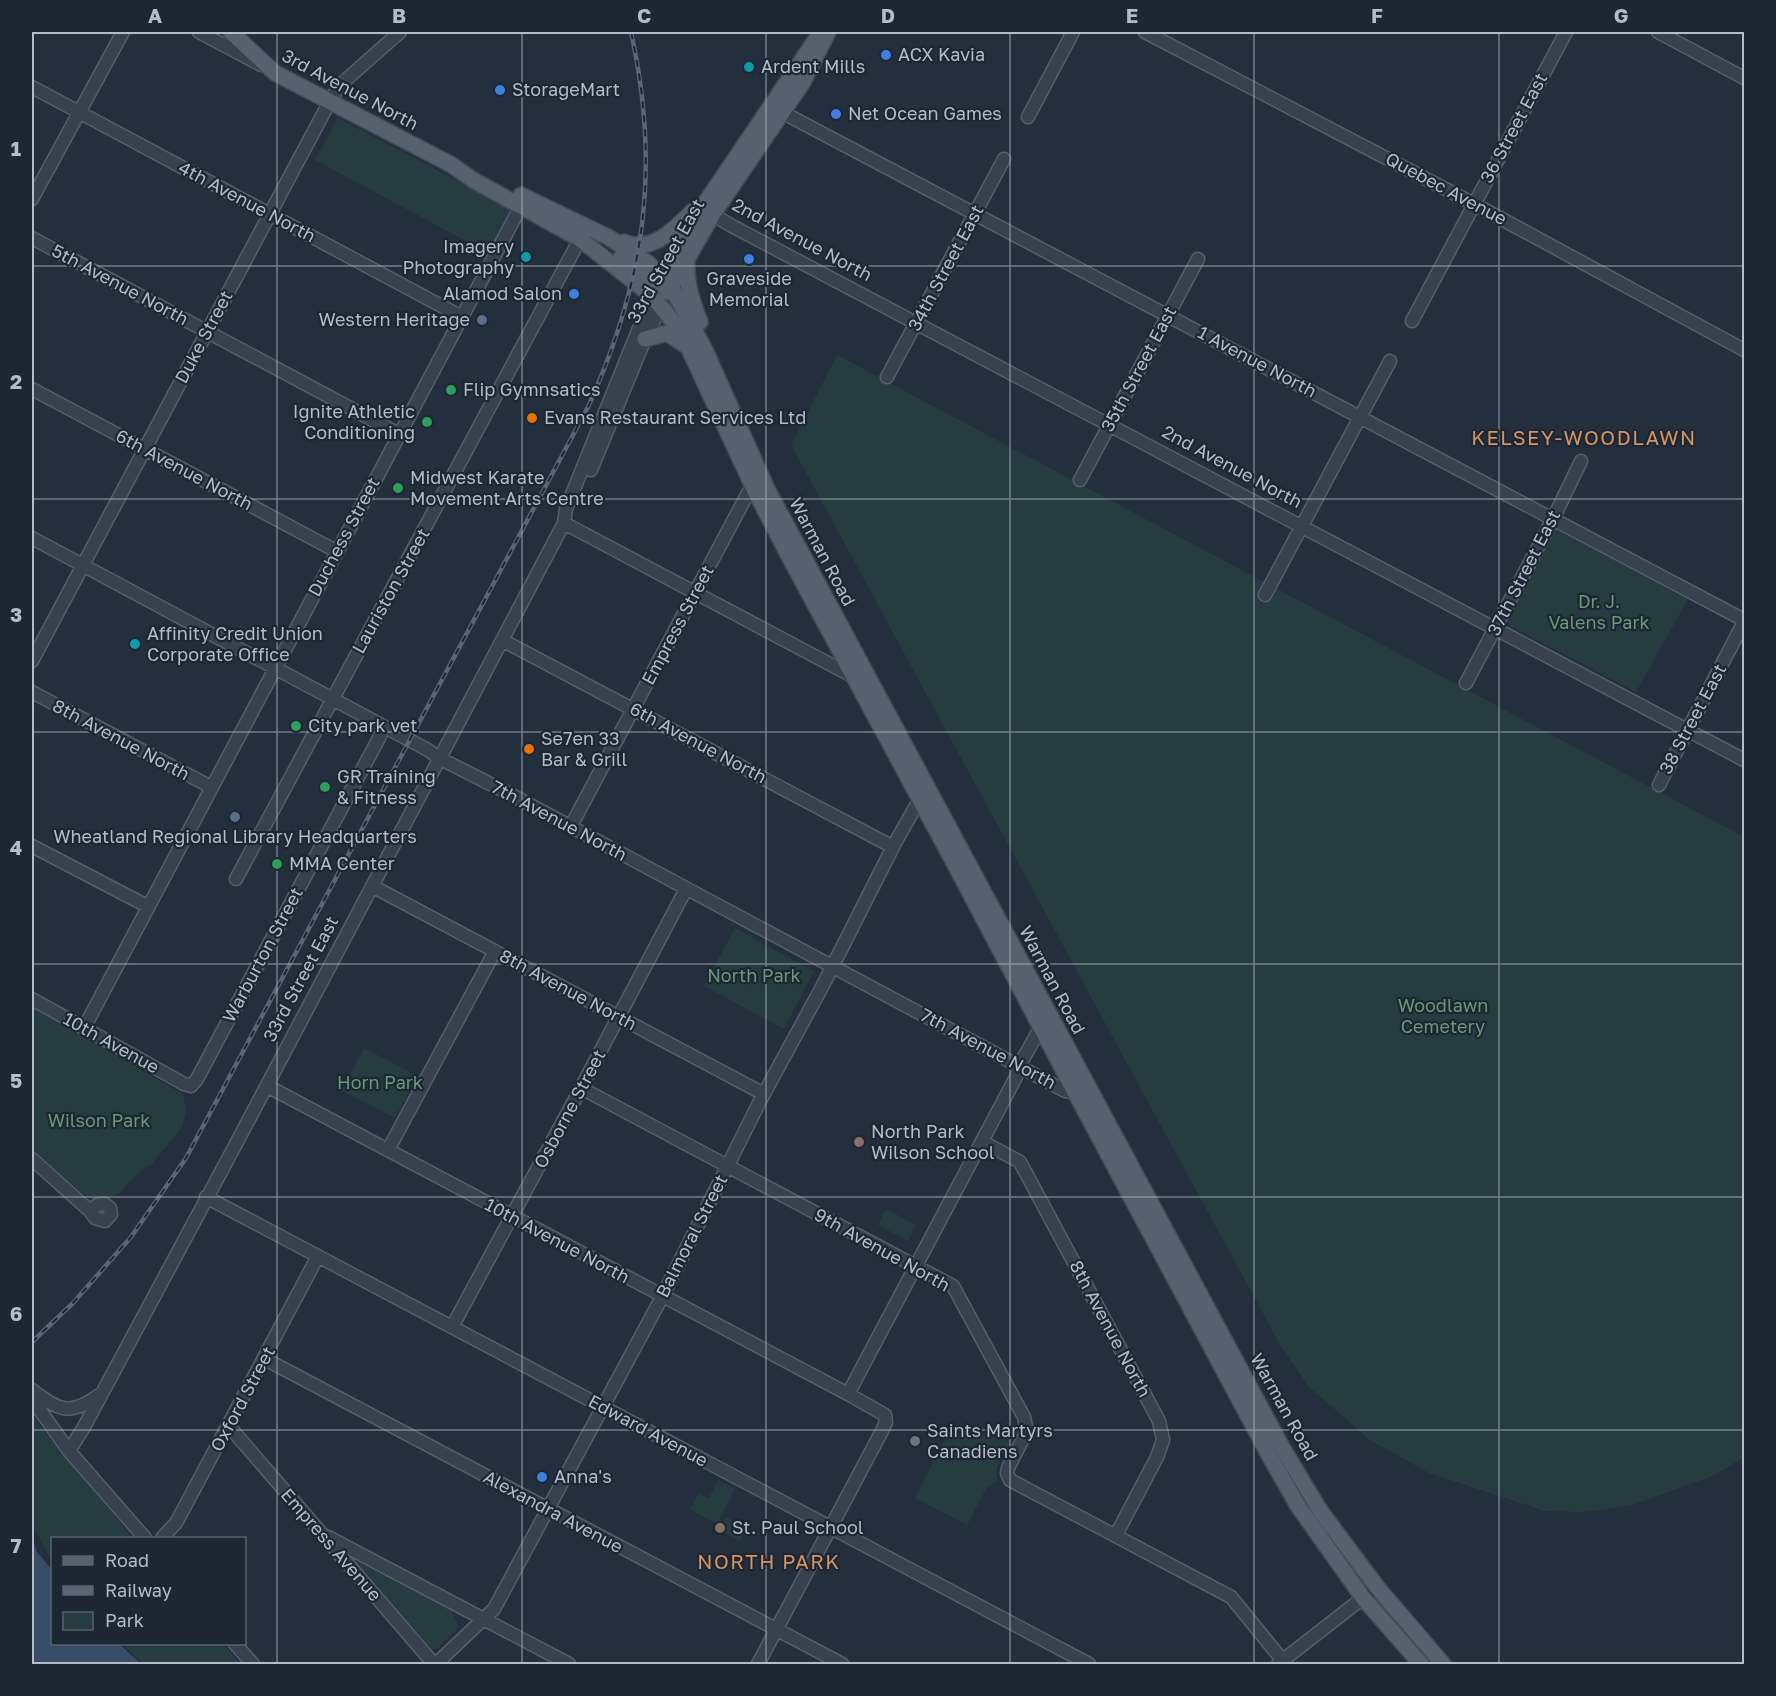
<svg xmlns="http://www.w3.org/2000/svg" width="1776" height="1696" viewBox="0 0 1776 1696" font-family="'Golos Text',sans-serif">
	<rect width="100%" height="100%" fill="#242f3e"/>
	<path fill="#263c3f" d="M338,118L515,211L492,255L315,160Z
		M837,355L1744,837V1457L1715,1475L1630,1506L1581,1512L1545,1511L1429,1473L1370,1440L1308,1386L1279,1343L791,445Z
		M1555,530L1559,531L1688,599L1636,692L1509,625L1508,619Z
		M735,928L814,971L784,1029L704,986Z
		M32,1006L181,1093L184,1098L186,1112L182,1127L153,1163L135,1176L120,1193L108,1198H89L32,1150Z
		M364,1048L418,1076L395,1118L341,1090Z
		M886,1209L916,1225L908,1241L878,1225Z
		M32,1415L37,1422L133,1538H52V1562L32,1523Z
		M952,1426L1011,1441L997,1467V1480L986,1489L967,1525L915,1498Z
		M718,1480L735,1489L717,1524L690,1510L698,1494L709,1498Z
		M726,1517L747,1528L740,1541L719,1530Z
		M361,1563L451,1610L459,1627L437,1649H432L358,1564Z
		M122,1644H223L241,1664H143Z"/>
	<path fill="#394c67" d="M32,1538L37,1552L52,1570V1644H119L141,1664H32Z"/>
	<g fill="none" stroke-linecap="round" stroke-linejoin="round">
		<defs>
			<path id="minor" d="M199,32L261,65
				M1145,32L1474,204L1744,350
				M1658,32L1744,78
				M32,87L462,317
				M776,109L1744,620
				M1028,117L1073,32
				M32,199L123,32
				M705,210L732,226L1744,760
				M32,238L399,434
				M1412,321L1566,32
				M887,377L1004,159
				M32,389L336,551
				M591,470L645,339L661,306
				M1080,480L1198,259
				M564,523L854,677
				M32,538L428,750L439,758L512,795L1065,1091L1079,1094
				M1265,595L1390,361
				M502,640L893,847
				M32,661L330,101L340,85L400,32
				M1466,683L1553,519L1581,461
				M32,692L211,787
				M1659,785L1744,622
				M571,826L748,493L755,491
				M32,846L147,906
				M236,879L580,239
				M372,886L764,1094
				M32,999L184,1084L191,1086L197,1079L379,738L384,727
				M84,1028L521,206
				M267,1086L848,1394L885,1415L886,1422L883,1429L758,1664
				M581,1088L953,1286L1024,1417L1027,1431L1008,1468L1007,1473L1010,1480L1231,1597L1283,1661
				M983,1142L1020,1162L1159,1421L1163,1440L1157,1457L1116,1535
				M388,1150L495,951
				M32,1159L90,1211L95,1218L105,1221L111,1214L110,1208L105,1204L97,1205L90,1211
				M206,1197L1089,1664
				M452,1327L581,1088L686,889
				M265,1359L842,1664
				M32,1390C58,1410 70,1417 99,1395
				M848,1394L1016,1077L1019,1066L1037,1034L1043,1032
				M32,1399L69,1451L145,1538
				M228,1425L434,1664
				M69,1451L84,1427L237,1142L564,523L566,509L652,296
				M328,1537L569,1664
				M162,1538L176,1523L183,1510L318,1256
				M235,1644L253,1664
				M436,1664L494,1609L662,1297L760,1101L822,987L896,841L916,806L927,797
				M1278,1664L1377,1587"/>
			<path id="major" d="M231,32L275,73L452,165L473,180L580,239L652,296L674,323L689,349L755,491L790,558L960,874L1076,1094L1269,1455L1298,1506L1364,1599L1421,1664
				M521,195L608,237L648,263L671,286L705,350L767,489L1283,1449L1321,1512L1377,1587L1443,1664
				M624,242C652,254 674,229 693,211
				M621,258L658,284L666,287
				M687,258C685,281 692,301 700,322
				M659,283L689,227L821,32
				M668,292L713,214L803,82L828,32
				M645,339L667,333L685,345"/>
		</defs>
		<use href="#minor" stroke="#565f6c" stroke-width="15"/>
		<use href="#major" stroke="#414a57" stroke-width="18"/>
		<use href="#minor" stroke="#38414e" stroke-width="12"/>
		<use href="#major" stroke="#56606e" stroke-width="15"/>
		<defs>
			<path id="rail" d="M32,1342L73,1303L131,1237L186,1158L588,407C645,281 661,168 631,32"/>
		</defs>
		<use href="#rail" stroke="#5a6575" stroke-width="4.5"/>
		<use href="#rail" stroke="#1d2633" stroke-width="2" stroke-dasharray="7" stroke-linecap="butt"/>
	</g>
	<path fill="none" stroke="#b4bcc9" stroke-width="1.5" stroke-opacity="0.55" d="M277,32V1664M522,32V1664M766,32V1664M1010,32V1664M1254,32V1664M1499,32V1664M32,266H1744M32,499H1744M32,732H1744M32,964H1744M32,1197H1744M32,1430H1744"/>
	<g fill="#3f7fe0" stroke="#1d2633" stroke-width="2">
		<circle cx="886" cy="55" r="6"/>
		<circle cx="500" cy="90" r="6"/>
		<circle cx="836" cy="114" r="6"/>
		<circle cx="749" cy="259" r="6"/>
		<circle cx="574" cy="294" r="6"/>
		<circle cx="542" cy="1477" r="6"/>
	</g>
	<g fill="#0f9aa8" stroke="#1d2633" stroke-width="2">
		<circle cx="749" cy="67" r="6"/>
		<circle cx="526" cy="257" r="6"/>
		<circle cx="135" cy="644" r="6"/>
	</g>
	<g fill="#5c6f8a" stroke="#1d2633" stroke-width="2">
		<circle cx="482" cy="320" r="6"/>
		<circle cx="235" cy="817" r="6"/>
	</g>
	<g fill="#2e9e5b" stroke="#1d2633" stroke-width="2">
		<circle cx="451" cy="390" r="6"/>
		<circle cx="427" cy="422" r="6"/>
		<circle cx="398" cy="488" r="6"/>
		<circle cx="296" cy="726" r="6"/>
		<circle cx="325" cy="787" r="6"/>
		<circle cx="277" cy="864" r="6"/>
	</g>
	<g fill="#e8710a" stroke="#1d2633" stroke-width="2">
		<circle cx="532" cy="418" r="6"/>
		<circle cx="529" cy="749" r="6"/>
	</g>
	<g fill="#8d6e63" stroke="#1d2633" stroke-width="2">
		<circle cx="859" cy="1142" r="6"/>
		<circle cx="720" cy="1528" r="6"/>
	</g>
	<circle fill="#6b7280" stroke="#1d2633" stroke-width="2" cx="915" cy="1441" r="6"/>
	<g text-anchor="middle" stroke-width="4.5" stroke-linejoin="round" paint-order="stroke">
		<g font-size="18" fill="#b4bcc9" stroke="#1d2633" text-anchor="start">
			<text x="898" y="61">ACX Kavia</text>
			<text x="761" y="73">Ardent Mills</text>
			<text x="512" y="96">StorageMart</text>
			<text x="848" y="120">Net Ocean Games</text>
			<text x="514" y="253" text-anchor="end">Imagery<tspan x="514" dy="21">Photography</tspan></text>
			<text x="749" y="285" text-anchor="middle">Graveside<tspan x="749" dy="21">Memorial</tspan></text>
			<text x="562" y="300" text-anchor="end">Alamod Salon</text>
			<text x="470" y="326" text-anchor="end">Western Heritage</text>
			<text x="463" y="396">Flip Gymnsatics</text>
			<text x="415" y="418" text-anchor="end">Ignite Athletic<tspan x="415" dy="21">Conditioning</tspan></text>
			<text x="544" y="424">Evans Restaurant Services Ltd</text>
			<text x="410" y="484">Midwest Karate<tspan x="410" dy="21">Movement Arts Centre</tspan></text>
			<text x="147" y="640">Affinity Credit Union<tspan x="147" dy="21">Corporate Office</tspan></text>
			<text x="308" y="732">City park vet</text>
			<text x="541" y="745">Se7en 33<tspan x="541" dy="21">Bar &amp; Grill</tspan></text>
			<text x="337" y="783">GR Training<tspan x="337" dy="21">&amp; Fitness</tspan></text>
			<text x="235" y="843" text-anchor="middle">Wheatland Regional Library Headquarters</text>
			<text x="289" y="870">MMA Center</text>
			<text x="871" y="1138">North Park<tspan x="871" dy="21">Wilson School</tspan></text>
			<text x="927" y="1437">Saints Martyrs<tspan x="927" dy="21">Canadiens</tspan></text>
			<text x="554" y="1483">Anna's</text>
			<text x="732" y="1534">St. Paul School</text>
		</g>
		<g font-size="18" fill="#b4bcc9" stroke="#1d2633">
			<text transform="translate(350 90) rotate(28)" y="6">3rd Avenue North</text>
			<text transform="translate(1514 128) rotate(-62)" y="6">36 Street East</text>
			<text transform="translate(1446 189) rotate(28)" y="6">Quebec Avenue</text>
			<text transform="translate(247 202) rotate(28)" y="6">4th Avenue North</text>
			<text transform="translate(802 240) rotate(28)" y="6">2nd Avenue North</text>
			<text transform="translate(666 261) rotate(-61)" y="6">33rd Street East</text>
			<text transform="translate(946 268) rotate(-62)" y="6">34th Street East</text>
			<text transform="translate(120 285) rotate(28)" y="6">5th Avenue North</text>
			<text transform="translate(204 337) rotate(-62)" y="6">Duke Street</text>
			<text transform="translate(1257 362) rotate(28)" y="6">1 Avenue North</text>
			<text transform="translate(1139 369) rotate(-62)" y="6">35th Street East</text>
			<text transform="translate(1232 467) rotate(28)" y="6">2nd Avenue North</text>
			<text transform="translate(184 470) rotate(28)" y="6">6th Avenue North</text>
			<text transform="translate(344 537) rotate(-62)" y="6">Duchess Street</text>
			<text transform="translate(822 552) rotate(62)" y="6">Warman Road</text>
			<text transform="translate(1524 573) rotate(-63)" y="6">37th Street East</text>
			<text transform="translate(391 591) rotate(-61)" y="6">Lauriston Street</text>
			<text transform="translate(678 625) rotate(-62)" y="6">Empress Street</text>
			<text transform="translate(1693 719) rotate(-62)" y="6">38 Street East</text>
			<text transform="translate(121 740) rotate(28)" y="6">8th Avenue North</text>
			<text transform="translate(698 743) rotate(28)" y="6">6th Avenue North</text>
			<text transform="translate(559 821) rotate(28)" y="6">7th Avenue North</text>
			<text transform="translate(263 955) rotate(-62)" y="6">Warburton Street</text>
			<text transform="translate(301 979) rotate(-62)" y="6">33rd Street East</text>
			<text transform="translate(1052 980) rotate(62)" y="6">Warman Road</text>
			<text transform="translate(568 990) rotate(28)" y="6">8th Avenue North</text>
			<text transform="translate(111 1043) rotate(29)" y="6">10th Avenue</text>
			<text transform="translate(988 1049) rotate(28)" y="6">7th Avenue North</text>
			<text transform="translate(570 1109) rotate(-62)" y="6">Osborne Street</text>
			<text transform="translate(692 1236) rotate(-63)" y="6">Balmoral Street</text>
			<text transform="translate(557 1241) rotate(28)" y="6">10th Avenue North</text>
			<text transform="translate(882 1250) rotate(29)" y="6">9th Avenue North</text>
			<text transform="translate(1110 1329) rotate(62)" y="6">8th Avenue North</text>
			<text transform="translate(243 1399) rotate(-62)" y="6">Oxford Street</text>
			<text transform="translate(1284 1407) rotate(61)" y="6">Warman Road</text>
			<text transform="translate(648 1431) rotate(28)" y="6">Edward Avenue</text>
			<text transform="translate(553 1512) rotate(28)" y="6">Alexandra Avenue</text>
			<text transform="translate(331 1545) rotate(49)" y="6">Empress Avenue</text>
		</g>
		<g font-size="18" fill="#6b9a76" stroke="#1d2633">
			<text x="1599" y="608">Dr. J.<tspan x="1599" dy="21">Valens Park</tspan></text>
			<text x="754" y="982">North Park</text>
			<text x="1443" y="1012">Woodlawn<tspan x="1443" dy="21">Cemetery</tspan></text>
			<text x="380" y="1089">Horn Park</text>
			<text x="99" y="1127">Wilson Park</text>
		</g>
		<g font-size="20" letter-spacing="1.5" fill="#d59563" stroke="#1d2633">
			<text x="1584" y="445">KELSEY-WOODLAWN</text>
			<text x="769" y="1569">NORTH PARK</text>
		</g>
	</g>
	<rect width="1776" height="1696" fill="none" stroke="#1d2633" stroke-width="66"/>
	<rect x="51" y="1537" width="195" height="108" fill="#1d2633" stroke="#59626f" stroke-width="1.5"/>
	<rect x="63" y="1556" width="30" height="9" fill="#56606e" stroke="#59626f" stroke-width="1.5"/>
	<text x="105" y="1567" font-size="18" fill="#b4bcc9">Road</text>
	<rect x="63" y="1586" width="30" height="9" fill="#5a6575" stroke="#59626f" stroke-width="1.5"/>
	<text x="105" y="1597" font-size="18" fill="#b4bcc9">Railway</text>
	<rect x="63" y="1612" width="30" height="18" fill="#263c3f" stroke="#59626f" stroke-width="1.5"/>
	<text x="105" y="1627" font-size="18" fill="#b4bcc9">Park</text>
	<rect x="33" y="33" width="1710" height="1630" fill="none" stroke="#b4bcc9" stroke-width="2"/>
	<g font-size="20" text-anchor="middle" font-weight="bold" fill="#b4bcc9">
		<text x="155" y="23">A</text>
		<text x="399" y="23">B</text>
		<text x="644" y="23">C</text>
		<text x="888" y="23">D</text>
		<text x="1132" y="23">E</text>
		<text x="1377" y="23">F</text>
		<text x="1621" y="23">G</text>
		<text x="16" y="156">1</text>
		<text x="16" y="389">2</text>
		<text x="16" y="622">3</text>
		<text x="16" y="855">4</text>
		<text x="16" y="1088">5</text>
		<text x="16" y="1321">6</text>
		<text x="16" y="1553">7</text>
	</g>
</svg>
